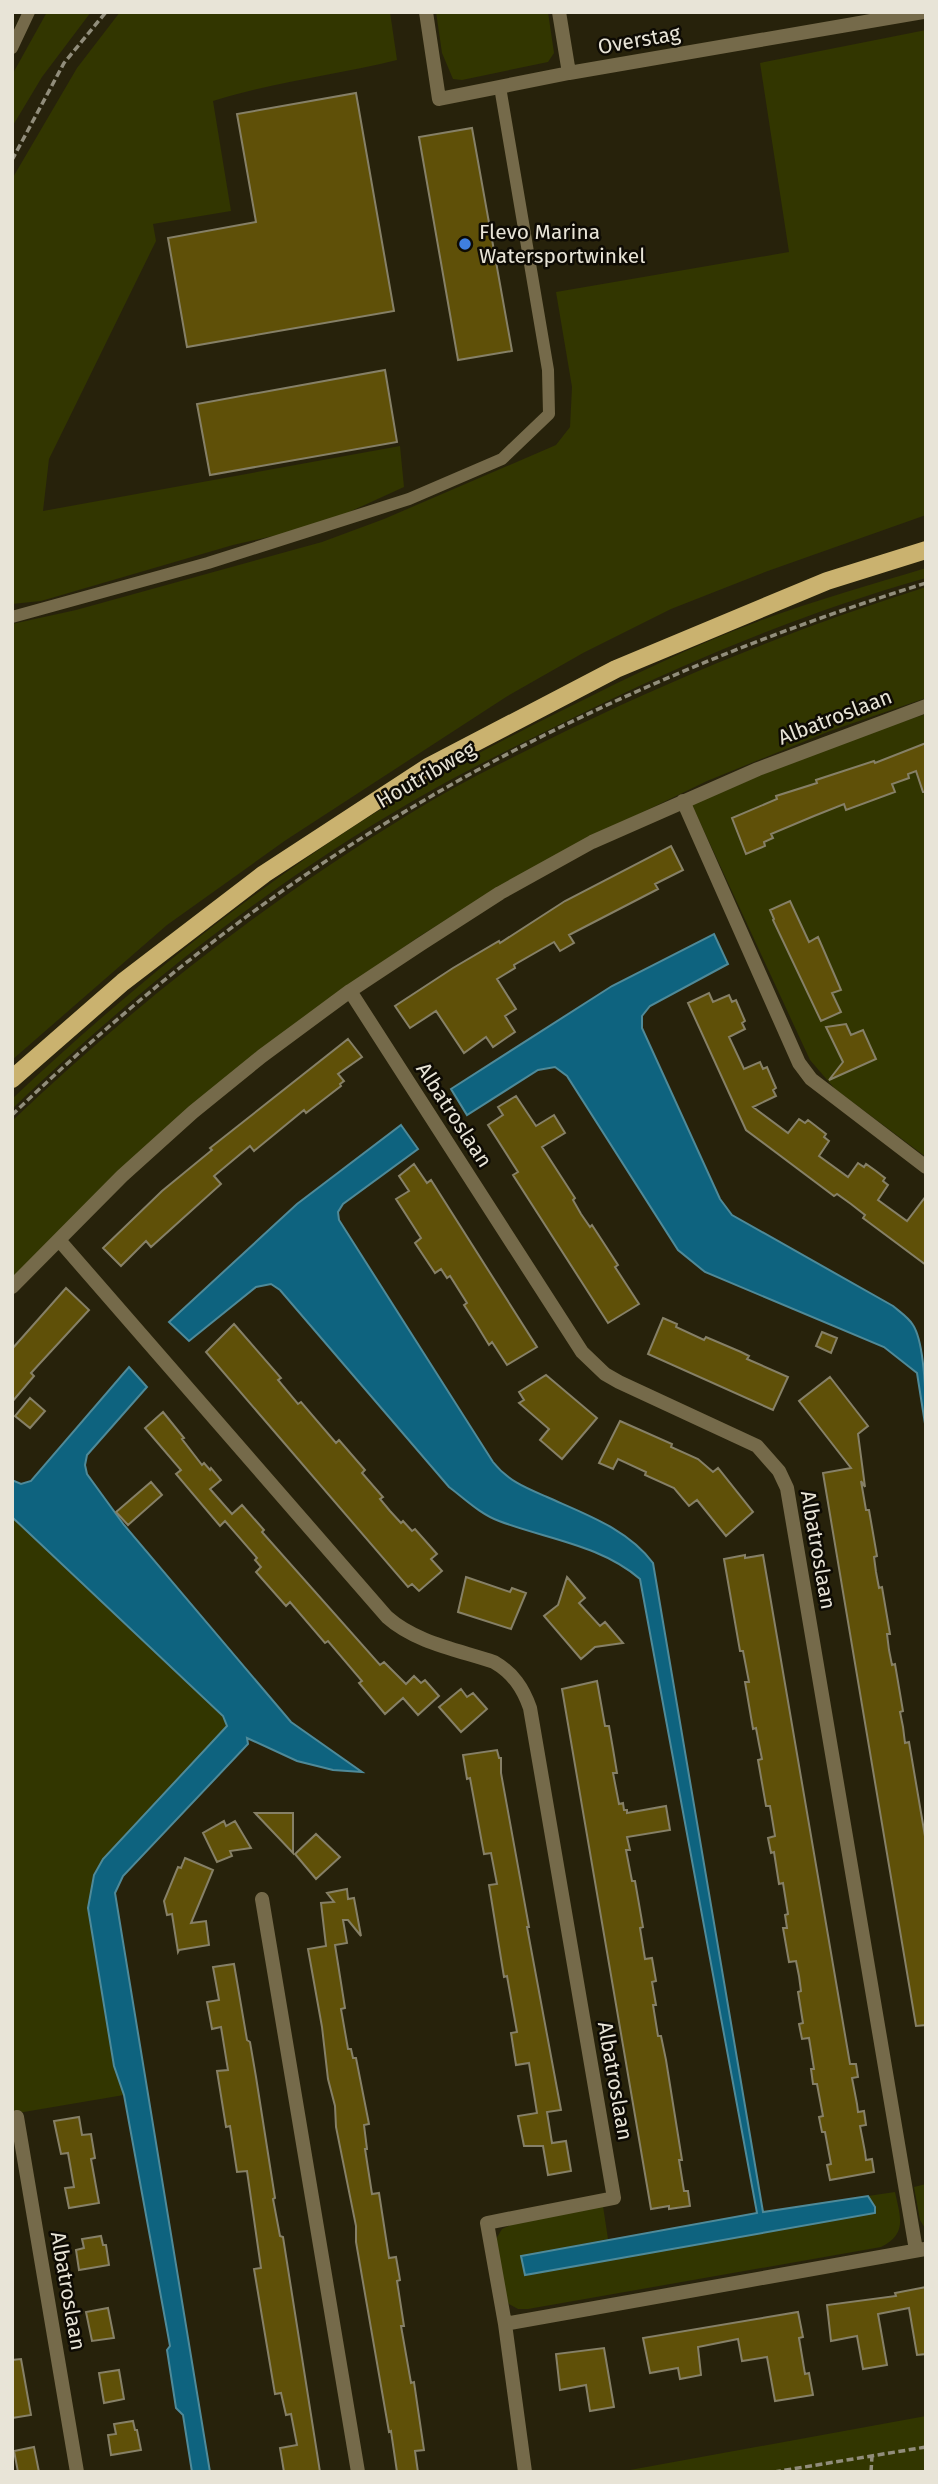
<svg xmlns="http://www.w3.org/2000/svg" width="938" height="2484" viewBox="0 0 938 2484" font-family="'Fira Sans',sans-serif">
	<rect width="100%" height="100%" fill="#27220b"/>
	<path fill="#323600" d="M47,12H91L42,77L12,127V75Z
		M120,12H390L397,60C336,75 273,82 213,101L231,211L153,224L156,241L49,459L43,511L400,446L404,487L347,513L291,532L233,545L41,601L12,604V179L77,68Z
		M436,12H548L554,53L548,62L462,80L453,79L442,53Z
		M926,30V515L765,572L671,609L583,653L506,697L286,840L167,925L12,1060V624L76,610L322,542L384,519L556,445L570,427L572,387L556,292L789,252L760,63Z
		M926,568V578C812,610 703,655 597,706C534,737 471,767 411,802C266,886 133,993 12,1109V1099C119,998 232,905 356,825C423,781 495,744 567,708C629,677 692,646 757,622C812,601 870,585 926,568Z
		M926,587V698L830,731L707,781L606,830L485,896L420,936L346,987L254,1055L12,1281V1121C134,1005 267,901 411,813C462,781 518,755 572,728C687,673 804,625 926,587Z
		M926,714V1157L835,1089L810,1060L692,805C768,771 846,739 926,714Z
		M12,1517L223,1716L227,1726L103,1859L94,1875L88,1908L114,2066L124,2095L12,2114Z
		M926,2184V2230L920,2220L914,2187Z
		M895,2192C900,2216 908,2234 881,2247L528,2309H518L509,2304L505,2296L496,2239L502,2229L515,2223L603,2206L608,2239L521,2256L525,2275L874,2213L875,2207L868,2196Z
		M926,2416V2472H619Z"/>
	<path fill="#0e637f" stroke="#4f8a99" stroke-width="2" d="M714,934L728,964L650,1006L642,1016V1028L720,1199L732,1215L893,1306C900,1312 909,1318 913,1325C926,1345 926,1406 926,1430L917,1373L884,1347L705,1272L678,1250L567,1076L555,1067L538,1070L467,1115L451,1089L612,986Z
		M401,1125L418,1149L343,1204L338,1212L339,1220L493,1462C508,1481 526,1488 547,1497C585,1514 628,1529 653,1563L763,2212L868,2196L875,2207V2213L525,2275L521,2256L757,2213L640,1579C601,1545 546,1539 499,1521C480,1514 465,1499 449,1487L280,1290L271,1284L256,1287L189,1341L169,1322L297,1204Z
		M129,1367L147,1387L87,1455L85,1465L87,1474L124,1525L291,1722L362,1772L333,1770L297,1761L247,1738L248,1744L123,1876L115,1893L210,2472H192L183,2415L176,2408L167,2350L170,2346L124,2095L114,2066L88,1908L94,1875L103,1859L227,1726L223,1716L12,1517V1480L21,1484L31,1481Z"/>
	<path fill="#5f5008" stroke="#868067" stroke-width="2" d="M356,93L394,311L187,347L168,238L256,222L237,114Z
		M472,128L512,351L458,360L419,137Z
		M385,370L397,442L210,475L197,404Z
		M926,743V792H923L916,771L908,774L909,778L892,784L895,792L846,810L844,804L814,816L771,834L773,838L764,842L765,846L746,854L732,818L777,799L776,796L817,783L816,780L874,761L875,763Z
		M671,846L683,870L655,884L658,889L569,935L574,943L560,951L554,942L514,965L515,968L497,979L516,1009L505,1016L515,1032L493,1047L486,1037L464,1053L436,1011L410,1028L395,1006L453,968L499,941L500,943L565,901Z
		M790,901L809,942L818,937L841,990L832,993L841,1012L821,1021L773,920L774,919L770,910Z
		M709,993L713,1002L729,995L732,1002L736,1000L745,1021L742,1023L745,1029L729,1037L744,1069L760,1062L763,1069L767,1067L776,1088L773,1090L776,1096L753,1107L788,1133L799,1119L805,1123L808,1120L826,1134L824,1137L829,1141L819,1156L848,1177L858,1163L864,1167L866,1164L876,1171L885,1178L883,1181L888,1185L878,1200L907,1221L926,1196V1265L863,1218L865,1215L851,1204L837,1194L834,1196L746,1130L688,1003Z
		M846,1024L851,1035L863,1030L876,1059L829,1080L843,1062L826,1027Z
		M348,1039L362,1057L338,1074L344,1081L340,1084L341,1086L306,1113L304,1110L254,1151L250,1146L214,1176L221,1184L151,1247L146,1241L121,1266L103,1248L162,1191L212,1150L210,1148Z
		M516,1096L536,1126L554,1115L565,1133L542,1147L575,1198L573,1200L581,1214L590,1227L592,1225L618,1265L615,1267L639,1304L608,1323L513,1175L518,1172L488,1125L503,1115L498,1107Z
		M414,1164L427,1183L431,1180L537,1347L507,1365L492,1342L489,1345L475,1322L464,1305L467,1303L450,1276L447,1278L441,1269L435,1273L415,1243L421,1238L396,1199L409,1191L399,1176Z
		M66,1288L89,1310L31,1373L34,1376L12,1402V1349Z
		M663,1318L677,1324L676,1327L704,1340L706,1337L741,1352L749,1356L747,1359L788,1377L773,1410L648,1354Z
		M234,1324L281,1378L278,1380L298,1404L301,1402L336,1443L339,1440L365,1470L362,1473L383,1497L380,1499L390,1511L401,1523L403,1521L412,1531L415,1529L437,1554L431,1559L442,1571L419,1591L412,1584L408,1587L206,1352Z
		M822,1332L837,1338L831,1353L816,1346Z
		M546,1375L597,1418L562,1459L540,1440L549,1429L519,1403L524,1400L519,1392Z
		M830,1377L868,1426L858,1434L865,1487L861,1481L866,1510H869L877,1556L874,1557L876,1572L879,1588L882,1587L890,1634H887L889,1650L892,1665L895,1664L903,1711L900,1712L903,1727L905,1743L909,1742L926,1842V2025L916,2026L823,1473L851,1468L799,1401Z
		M30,1398L45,1411L30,1428L15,1416Z
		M163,1412L184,1438L182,1439L202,1465L204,1463L210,1470L211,1468L221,1480L210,1489L232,1514L242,1505L264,1530L262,1532L380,1665L384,1662L406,1684L414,1676L421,1683L425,1680L439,1696L418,1715L403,1698L385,1714L359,1683L362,1681L328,1641L325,1643L290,1602L286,1606L256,1572L261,1567L255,1560L257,1558L225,1521L220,1526L176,1474L181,1470L145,1428Z
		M620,1421L672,1444L671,1447L698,1459L713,1472L718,1468L753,1512L726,1536L697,1500L689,1506L674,1488L645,1475L646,1472L618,1459L613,1469L599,1463Z
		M151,1482L162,1495L128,1525L116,1512Z
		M745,1555V1558L763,1555L850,2064H856L858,2077L852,2078L857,2104L858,2112L864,2111L866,2125L860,2126L865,2152L866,2160L872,2159L874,2172L830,2180L827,2165L831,2164L825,2132H822L819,2117L823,2116L817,2084H813L811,2069H814L809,2038L802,2039L799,2024L803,2023L798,1992L801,1991L799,1976L796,1961L789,1962L783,1928H787L785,1915L788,1914L783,1883L779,1884L774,1852L771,1853L768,1838L775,1836L770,1806H766L758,1760L762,1759L759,1744L756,1728L753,1729L745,1682H749L743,1651H740L724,1559Z
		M466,1577L510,1592L512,1588L526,1593L511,1629L458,1612Z
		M567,1577L585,1598L579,1603L600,1626L605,1622L623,1643L595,1647L581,1659L544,1616L558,1605Z
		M597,1681L605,1726H609L613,1749L617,1773H613L619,1804L623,1803L624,1810H627V1813L666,1806L670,1830L627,1837L630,1850H626L632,1881H635L643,1927L640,1928L645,1959L652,1958L656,1981L652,1982L656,2005H653L658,2036H661L666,2060L682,2160H679L684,2191H688L690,2206L669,2209V2206L651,2209L562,1689Z
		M461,1689L467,1697L473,1693L487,1709L461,1732L439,1707Z
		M497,1750L499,1758H501V1773L529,1927H527L561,2110L547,2112L552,2143L566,2141L571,2171L548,2175L543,2146H524L518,2116L537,2113L529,2063L516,2065L511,2033L517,2032L507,1976L504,1977L489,1885L497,1884L491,1853L484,1854L470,1778L467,1779L463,1755Z
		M255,1813H293V1853Z
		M224,1821L226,1826L235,1821L251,1848L230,1851L232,1856L217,1862L203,1833Z
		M316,1834L340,1857L316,1879L295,1854Z
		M185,1858L213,1870L191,1923L206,1921L209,1945L179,1950L178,1952L172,1914L167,1915L164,1901L178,1867L181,1868Z
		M347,1889L348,1899L354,1898L361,1936L348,1920H343L347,1943L335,1945L345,2008L341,2009L348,2049H351L353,2058H356L369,2124L364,2125L367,2149H365L372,2194L379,2193L389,2258L396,2257L400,2280L397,2281L404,2326H401L411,2383L414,2382L424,2450L415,2451L418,2472H397L391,2431L389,2432L356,2242V2226L336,2127L335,2106L328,2079L322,2027L308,1949L326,1946L321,1903L334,1902L327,1893Z
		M234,1964L247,2040L250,2042L256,2077L275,2198L273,2199L280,2236L283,2237L320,2472H284L280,2448L297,2445L291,2414L286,2415L281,2393L275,2394L254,2269L261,2268L247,2171L237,2172L230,2126L226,2127L217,2071L228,2070L221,2027L212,2029L207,2002L219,2000L213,1967Z
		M79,2117L82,2135L91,2134L95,2158L91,2159L99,2203L69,2208L65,2188L74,2187L68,2153L61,2154L54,2121Z
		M101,2236L103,2245H106L109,2265L79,2270L76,2250L84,2248L82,2239Z
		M926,2287V2354L917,2355L909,2308L878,2314L887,2365L863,2369L857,2336L831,2341L827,2305L896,2296L895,2293Z
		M108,2308L114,2338L92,2341L86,2312Z
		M798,2312L803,2337L799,2338L805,2374L809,2373L813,2395L775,2401L767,2357L742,2361L738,2339L698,2347L701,2375L680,2379L678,2368L650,2373L643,2338Z
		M604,2348L614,2407L590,2411L586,2385L560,2390L556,2354Z
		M21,2359L31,2415L12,2418V2360Z
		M119,2370L124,2399L104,2403L99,2373Z
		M133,2421L135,2430H137L141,2450L111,2455L108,2435L116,2434L114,2424Z
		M34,2447L39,2472H18L14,2451Z"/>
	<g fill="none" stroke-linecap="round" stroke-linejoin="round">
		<path stroke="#918d7b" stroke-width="3.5" stroke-dasharray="7 3.5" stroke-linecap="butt" d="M12,160L64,63L106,12
			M12,1115C133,999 266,893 411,808C570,713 749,638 926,583
			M774,2472L926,2447
			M871,2472L872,2456"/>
		<path stroke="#756a4a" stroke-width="12" d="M12,48L29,12
			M12,617L208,563L409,499L502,459L549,414L548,370L500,87"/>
		<path stroke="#756a4a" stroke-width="14" d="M426,12L439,99L569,73L923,12
			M559,12L569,73
			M683,801L799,1063L811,1079L926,1167
			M350,991L582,1352L605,1374L619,1382L757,1446L779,1471L787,1488L916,2250
			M59,1240L387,1617C416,1643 459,1650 494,1662C513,1673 523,1688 530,1708L614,2198L487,2223L505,2324
			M12,1287L122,1176L193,1112L262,1056L350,991L421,944L500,893L592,842L758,769L926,706
			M262,1899L358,2472
			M17,2117L77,2472
			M525,2472L505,2324L925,2249"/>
		<path stroke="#cab26f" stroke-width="18" d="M12,1079L123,982L264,874L428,767L616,669L827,581L926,550"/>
	</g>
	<circle fill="#3f7fe0" stroke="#0e0b04" stroke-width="2.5" cx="465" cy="244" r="7"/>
	<g text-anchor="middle" stroke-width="5" stroke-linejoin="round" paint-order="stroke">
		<g font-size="21" fill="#e8e4d7" stroke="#0e0b04">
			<text transform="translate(639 40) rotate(-10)" y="7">Overstag</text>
			<text transform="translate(835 717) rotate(-21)" y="7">Albatroslaan</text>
			<text transform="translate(426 775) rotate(-30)" y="7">Houtribweg</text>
			<text transform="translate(454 1115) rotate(57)" y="7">Albatroslaan</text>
			<text transform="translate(818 1550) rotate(80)" y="7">Albatroslaan</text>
			<text transform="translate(615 2081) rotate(80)" y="7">Albatroslaan</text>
			<text transform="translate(68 2291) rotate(80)" y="7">Albatroslaan</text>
		</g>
		<g font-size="21" fill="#e8e4d7" stroke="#0e0b04" text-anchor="start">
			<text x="479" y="239">Flevo Marina<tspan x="479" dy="24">Watersportwinkel</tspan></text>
		</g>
	</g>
	<rect width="938" height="2484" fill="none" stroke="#e8e4d7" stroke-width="28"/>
</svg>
